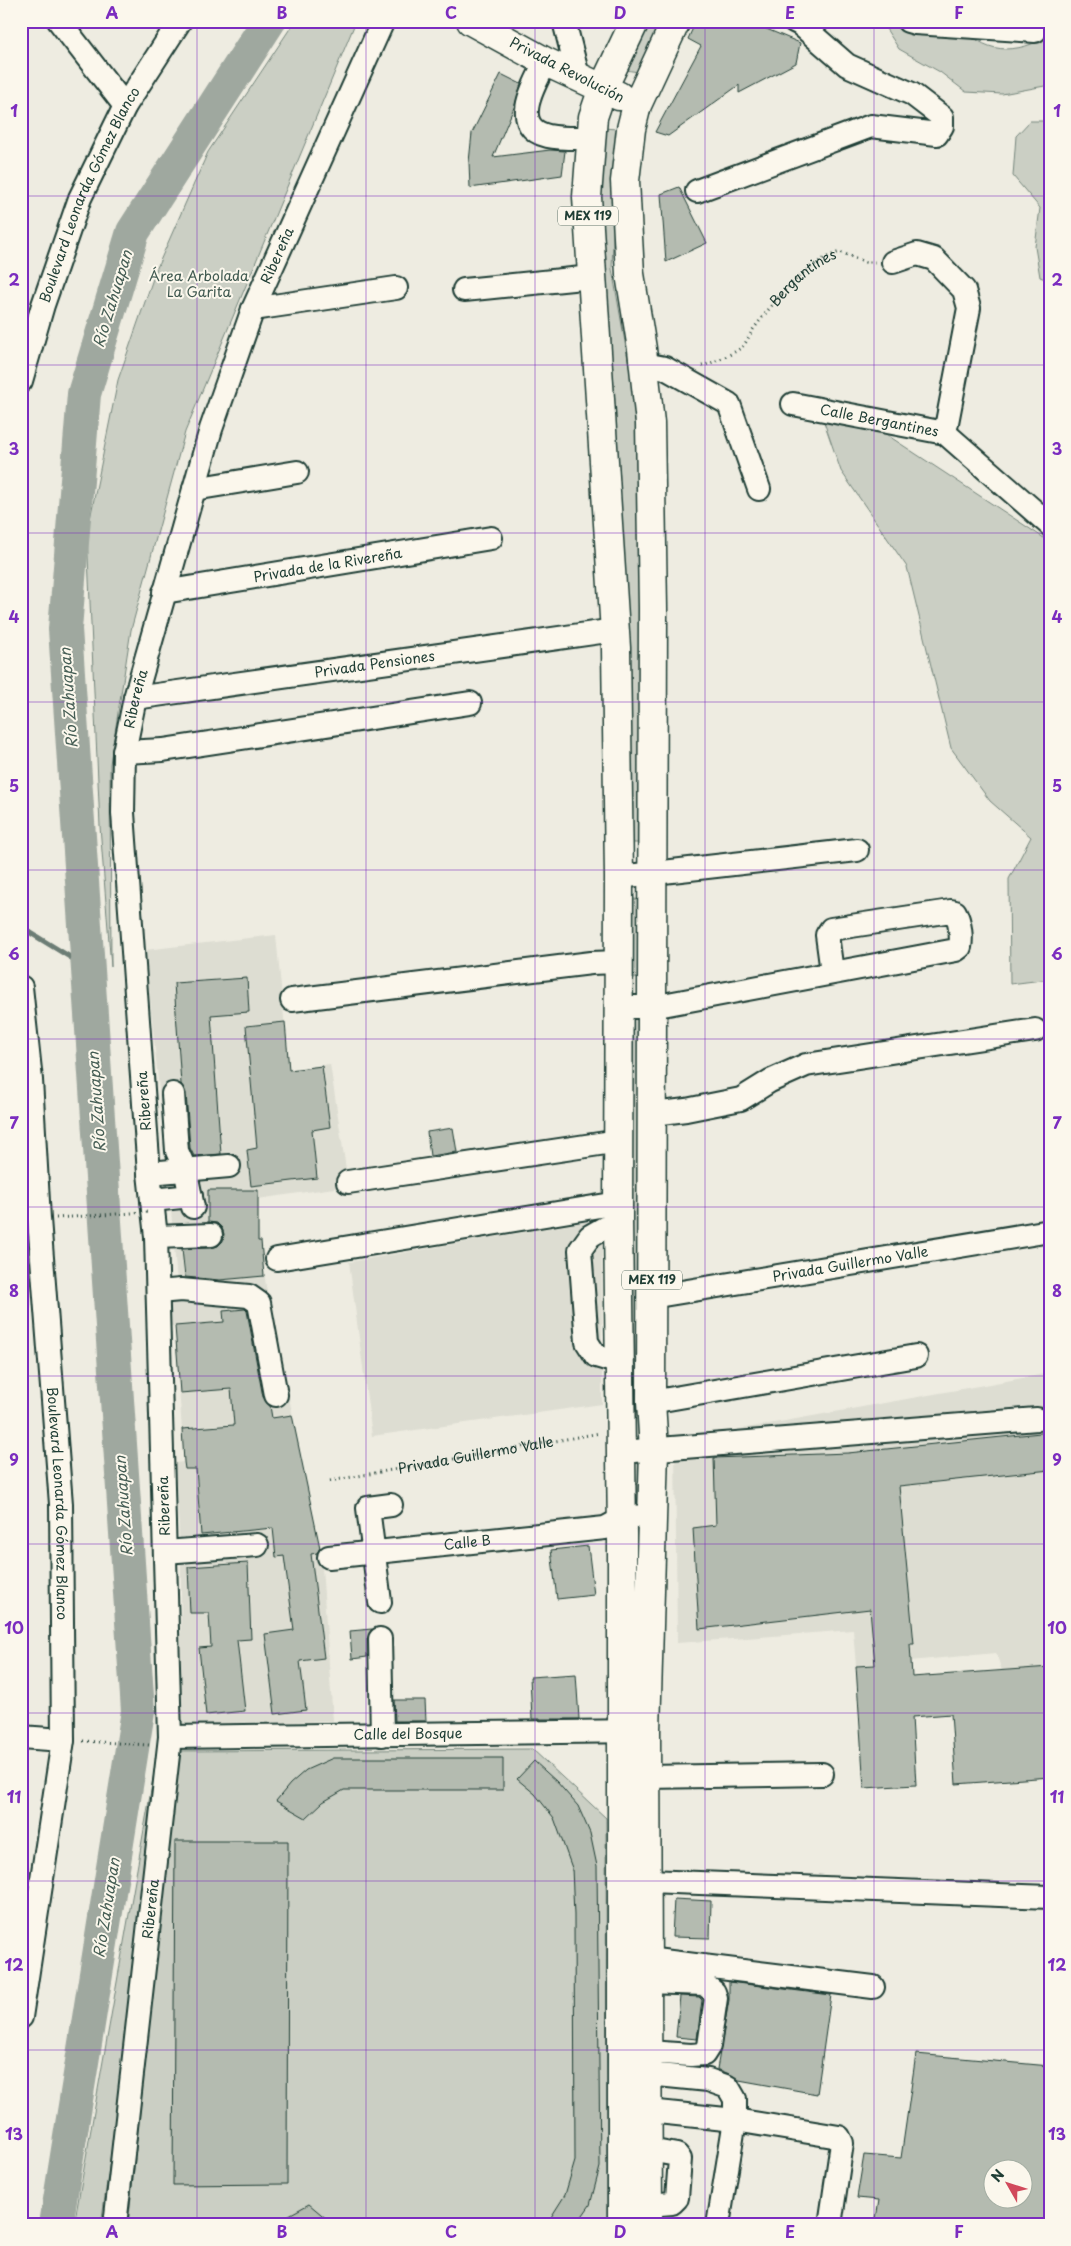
<svg xmlns="http://www.w3.org/2000/svg" width="1071" height="2246" viewBox="0 0 1071 2246" font-family="'Playpen Sans',sans-serif">
	<rect width="100%" height="100%" fill="#eeece1"/>
	<filter id="ink" filterUnits="userSpaceOnUse"><feTurbulence type="fractalNoise" baseFrequency=".02" numOctaves="2"/><feDisplacementMap in="SourceGraphic" scale="10" xChannelSelector="R" yChannelSelector="G"/><feConvolveMatrix kernelMatrix="1 2 1 2 8 2 1 2 1" color-interpolation-filters="sRGB"/></filter>
	<g filter="url(#ink)">
		<path fill="#ddddd2" d="M276,935L289,1070L330,1064L348,1182V1186L258,1199V1223L266,1286L321,1553L333,1721L181,1724V1566L175,1463L184,1462L175,1326H168L165,1295L178,1293L170,1199L145,950Z
			M602,1219V1404L372,1436L349,1262Z
			M1050,1373V1667L1002,1671L996,1653L856,1666L853,1630L677,1643L675,1441Z"/>
		<path fill="#cbcfc4" stroke="#75867c" d="M295,21H356L185,432L131,630L110,764L111,967L100,826L87,534L118,380L156,270L208,152Z
			M650,21H665L639,72L625,70Z
			M881,21H959C982,56 1017,55 1050,35V85L1002,94L966,92L940,72L899,49Z
			M1030,121H1050V281L1040,277L1035,247L1040,208L1013,176L1016,136Z
			M603,128L617,129L612,269L637,410L646,843H625L594,197Z
			M823,419L878,429L1050,542V979L1010,984L1009,879L1031,837L990,801L951,748L907,567L841,471Z
			M624,898L644,900L647,980L629,977Z
			M651,1017L647,1436L626,1438V1019Z
			M626,1462H646V1504L625,1506Z
			M532,1749L606,1818L607,2225H128L178,1751Z
			M157,1756L143,1923L101,2225H74Z"/>
		<g fill="none" stroke-linecap="round" stroke-linejoin="round">
			<path stroke="#6c7d74" stroke-width="5.5" d="M21,927L88,968"/>
			<path stroke="#9fa89f" stroke-width="34" d="M56,2225L138,1711L65,629L84,394L133,232L269,21"/>
		</g>
		<path fill="#b4bbb0" stroke="#1f3d34" fill-rule="evenodd" d="M696,21H748L757,25L800,43L796,63L739,93V85L668,136L655,132L701,46L688,39Z
			M501,74L521,84L515,105L493,157L550,150L565,151L562,175L470,188L469,162L472,133Z
			M679,187L707,243L666,262L661,194Z
			M247,978L249,1012L211,1015L221,1154L194,1156L190,1148L186,1093L181,1084L174,983Z
			M285,1022L289,1070L322,1066L330,1127L312,1130L317,1178L251,1186L247,1150L257,1148L246,1026Z
			M453,1128L457,1152L430,1156L427,1132Z
			M208,1190H258V1241H261L264,1276L220,1280L185,1277L182,1249L212,1248L218,1246L223,1241L224,1234L222,1228L217,1223L208,1222Z
			M245,1309L247,1311L263,1397L270,1406L272,1418L292,1415L320,1548L317,1553L311,1554L324,1658L300,1661L306,1710L275,1714L265,1634L294,1630L284,1556L276,1557L273,1528L201,1535L196,1469H185L184,1462L182,1429L234,1425L231,1389L180,1393L175,1326L224,1322L223,1311Z
			M1050,1432V1470L899,1486L914,1644H910L912,1677L1050,1667V1777L956,1784L951,1714L912,1717L916,1785L864,1788L856,1666L875,1665L870,1609L699,1629L693,1528L716,1525L714,1458L848,1453Z
			M588,1546L594,1595L557,1599L551,1550Z
			M248,1563L251,1639L237,1640L245,1711L206,1715L199,1648L211,1647L209,1613H190L188,1567Z
			M372,1629L367,1639V1657L352,1659L350,1631Z
			M576,1674L579,1719H532L530,1677Z
			M394,1700H425L426,1721H395Z
			M333,1758H503V1790H344L323,1802L306,1818L276,1801L290,1784L306,1770Z
			M534,1761L557,1782L578,1806L590,1833L597,1866L600,2167L590,2205L576,2225H546L565,2195L575,2161L574,1915L572,1868L554,1818L535,1794L517,1779Z
			M175,1841H288L287,2184L173,2185Z
			M674,1899L711,1901L710,1938L672,1937Z
			M729,1982L831,1995L817,2094L739,2080L732,2075L717,2069L729,2000Z
			M680,1996L699,1997L702,2000L697,2039L676,2037Z
			M916,2054L1050,2066V2225H875L879,2200L857,2198L864,2155L901,2158ZM994,2168H1024V2198H994Z
			M309,2204L334,2225H271Z"/>
		<g fill="none" stroke-linecap="round" stroke-linejoin="round">
			<defs>
				<g id="minor">
					<path d="M59,21L125,106"/>
					<path d="M564,21L578,76"/>
					<path d="M908,21L915,23L1035,31"/>
					<path d="M546,62C535,83 508,127 548,136C562,139 577,138 591,138"/>
					<path d="M697,191L871,126L937,134L942,126V117L912,94L847,65L800,24L794,21"/>
					<path d="M893,262L917,254L934,259L964,290L969,308L945,433"/>
					<path d="M464,290L592,277"/>
					<path d="M253,309L396,288"/>
					<path d="M644,364L665,368L729,404L759,489"/>
					<path id="s3" d="M21,381L43,305L80,198L125,106L180,21"/>
					<path id="s4" d="M793,404L945,433L1050,525"/>
					<path d="M194,489L297,472"/>
					<path id="s5" d="M164,592L491,538"/>
					<path id="s6" d="M135,698L615,630"/>
					<path d="M124,752L163,750L470,703"/>
					<path d="M619,877L857,850"/>
					<path id="s7" d="M21,987L31,1080L39,1219L61,1504L63,1740L21,2017"/>
					<path d="M292,1000L591,963L618,962"/>
					<path d="M619,1007H652L956,950L960,947C962,938 960,921 955,912L951,911L831,929L827,935L832,972"/>
					<path d="M173,1094L177,1151L185,1169L193,1207"/>
					<path d="M653,1114L686,1110L741,1099L770,1081L806,1065L1035,1030"/>
					<path d="M149,1173L229,1166"/>
					<path d="M348,1182L619,1141"/>
					<path d="M152,1200L191,1196"/>
					<path d="M618,1220L590,1236L580,1250L587,1342L596,1356L620,1363"/>
					<path d="M156,1237L211,1235"/>
					<path d="M277,1259L618,1203"/>
					<path d="M158,1292L181,1290L249,1296L259,1303L276,1395"/>
					<path id="s8" d="M651,1297L1050,1231"/>
					<path d="M651,1402L916,1356"/>
					<path d="M621,1452L1037,1419"/>
					<path d="M165,1552L257,1545"/>
					<path id="s9" d="M329,1557L605,1528C621,1519 634,1512 652,1520"/>
					<path d="M380,1602L368,1508L391,1505"/>
					<path d="M380,1639L382,1735"/>
					<path d="M21,1737L63,1740"/>
					<path id="s10" d="M170,1737L639,1731"/>
					<path d="M646,1777L822,1774"/>
					<path d="M648,1881L1050,1897"/>
					<path d="M647,1959L873,1987"/>
					<path d="M647,1982L704,1984L714,1992L716,1998L709,2046L704,2054L691,2055L648,2052"/>
					<path d="M648,2074L708,2080L728,2087L735,2099V2120L718,2225"/>
					<path d="M648,2111L735,2120L839,2137L842,2143L830,2225"/>
					<path d="M648,2205L672,2203L677,2198L680,2159L677,2155L649,2150"/>
					<path id="s11" d="M115,2225L170,1737L156,1237L149,1173L123,813L124,752L135,698L211,429L253,309L383,21"/>
				</g>
				<path id="major" d="M471,21L546,62L619,96
					M622,2225V1534L618,1220L619,877L616,648L587,197L593,117L603,88L635,21
					M648,2225L646,1731L654,1450L651,1402L653,608L650,423L642,349L630,274L625,181L631,129L637,105L676,21"/>
			</defs>
			<use href="#minor" stroke="#1f3d34" stroke-width="26"/>
			<use href="#major" stroke="#1f3d34" stroke-width="31"/>
			<g stroke="#1f3d34" stroke-width="3" stroke-dasharray="1 4" stroke-linecap="butt">
				<path id="s1" d="M702,366C710,364 738,352 743,346C748,340 750,333 755,327C777,298 804,263 840,252L865,262H875"/>
				<path id="s2" d="M330,1481L600,1433"/>
				<path d="M83,1741L149,1745"/>
			</g>
			<use href="#minor" stroke="#fbf7ec" stroke-width="22"/>
			<use href="#major" stroke="#fbf7ec" stroke-width="28"/>
			<path stroke="#1f3d34" stroke-width="3" stroke-dasharray="1 4" stroke-linecap="butt" d="M56,1218L148,1212"/>
		</g>
	</g>
	<path fill="none" stroke="#7b2cbf" stroke-width="1" stroke-opacity="0.55" d="M197,21V2225M366,21V2225M535,21V2225M705,21V2225M874,21V2225M21,196H1050M21,365H1050M21,533H1050M21,702H1050M21,870H1050M21,1039H1050M21,1207H1050M21,1376H1050M21,1544H1050M21,1713H1050M21,1881H1050M21,2050H1050"/>
	<g text-anchor="middle" stroke-width="4" stroke-linejoin="round" paint-order="stroke">
		<g fill="#fbf7ec" stroke="#61756b" stroke-width="1">
			<rect x="558" y="206.5" width="60" height="19" rx="4"/>
			<rect x="622" y="1270.5" width="60" height="19" rx="4"/>
		</g>
		<g font-size="12" font-weight="bold" fill="#1f3d34">
			<text x="588" y="220">MEX 119</text>
			<text x="652" y="1284">MEX 119</text>
		</g>
		<g font-size="14" fill="#1f3d34" stroke="#fbf7ec">
			<text transform="translate(567 70) rotate(27)" y="5">Privada Revolución</text>
			<text dy="5" stroke="none"><textPath href="#s3" startOffset="199">Boulevard Leonarda Gómez Blanco</textPath></text>
			<text dy="5" stroke="none"><textPath href="#s11" startOffset="1998">Ribereña</textPath></text>
			<text dy="5" stroke="none"><textPath href="#s1" startOffset="138">Bergantines</textPath></text>
			<text dy="5" stroke="none"><textPath href="#s4" startOffset="88">Calle Bergantines</textPath></text>
			<text dy="5" stroke="none"><textPath href="#s5" startOffset="166">Privada de la Rivereña</textPath></text>
			<text dy="5" stroke="none"><textPath href="#s6" startOffset="242">Privada Pensiones</textPath></text>
			<text dy="5" stroke="none"><textPath href="#s11" startOffset="1532">Ribereña</textPath></text>
			<text transform="translate(144 1101) rotate(-94)" y="5">Ribereña</text>
			<text dy="5" stroke="none"><textPath href="#s8" startOffset="202">Privada Guillermo Valle</textPath></text>
			<text dy="5" stroke="none"><textPath href="#s2" startOffset="148">Privada Guillermo Valle</textPath></text>
			<text dy="5" stroke="none"><textPath href="#s7" startOffset="518">Boulevard Leonarda Gómez Blanco</textPath></text>
			<text transform="translate(164 1506) rotate(-92)" y="5">Ribereña</text>
			<text dy="5" stroke="none"><textPath href="#s9" startOffset="139">Calle B</textPath></text>
			<text dy="5" stroke="none"><textPath href="#s10" startOffset="238">Calle del Bosque</textPath></text>
			<text dy="5" stroke="none"><textPath href="#s11" startOffset="318">Ribereña</textPath></text>
		</g>
		<g font-size="14" fill="#415a51" stroke="#fbf7ec">
			<text x="199" y="281">Área Arbolada<tspan x="199" dy="16">La Garita</tspan></text>
		</g>
		<g font-size="15" font-style="italic" fill="#455d54" stroke="#fbf7ec">
			<text transform="translate(113 299) rotate(-73)" y="5">Río Zahuapan</text>
			<text transform="translate(69 698) rotate(-94)" y="5">Río Zahuapan</text>
			<text transform="translate(97 1102) rotate(-94)" y="5">Río Zahuapan</text>
			<text transform="translate(124 1506) rotate(-94)" y="5">Río Zahuapan</text>
			<text transform="translate(107 1908) rotate(-81)" y="5">Río Zahuapan</text>
		</g>
	</g>
	<rect width="1071" height="2246" fill="none" stroke="#fbf7ec" stroke-width="55"/>
	<g transform="translate(1008 2184) rotate(309)"><circle r="24" fill="#fbf7ec" stroke="#a3ada2"/>
	<path d="M0-4L9 19L0 12L-9 19Z" fill="#d1495b"/>
	<text y="-8" font-size="14" font-weight="bold" text-anchor="middle" fill="#1f3d34">N</text>
	</g>
	<rect x="28" y="28" width="1016" height="2190" fill="none" stroke="#7b2cbf" stroke-width="2"/>
	<g font-size="16" text-anchor="middle" font-weight="bold" fill="#7b2cbf">
		<text x="112" y="19">A</text>
		<text x="282" y="19">B</text>
		<text x="451" y="19">C</text>
		<text x="620" y="19">D</text>
		<text x="790" y="19">E</text>
		<text x="959" y="19">F</text>
		<text x="14" y="117">1</text>
		<text x="1057" y="117">1</text>
		<text x="14" y="286">2</text>
		<text x="1057" y="286">2</text>
		<text x="14" y="455">3</text>
		<text x="1057" y="455">3</text>
		<text x="14" y="623">4</text>
		<text x="1057" y="623">4</text>
		<text x="14" y="792">5</text>
		<text x="1057" y="792">5</text>
		<text x="14" y="960">6</text>
		<text x="1057" y="960">6</text>
		<text x="14" y="1129">7</text>
		<text x="1057" y="1129">7</text>
		<text x="14" y="1297">8</text>
		<text x="1057" y="1297">8</text>
		<text x="14" y="1466">9</text>
		<text x="1057" y="1466">9</text>
		<text x="14" y="1634">10</text>
		<text x="1057" y="1634">10</text>
		<text x="14" y="1803">11</text>
		<text x="1057" y="1803">11</text>
		<text x="14" y="1971">12</text>
		<text x="1057" y="1971">12</text>
		<text x="14" y="2140">13</text>
		<text x="1057" y="2140">13</text>
		<text x="112" y="2238">A</text>
		<text x="282" y="2238">B</text>
		<text x="451" y="2238">C</text>
		<text x="620" y="2238">D</text>
		<text x="790" y="2238">E</text>
		<text x="959" y="2238">F</text>
	</g>
</svg>
